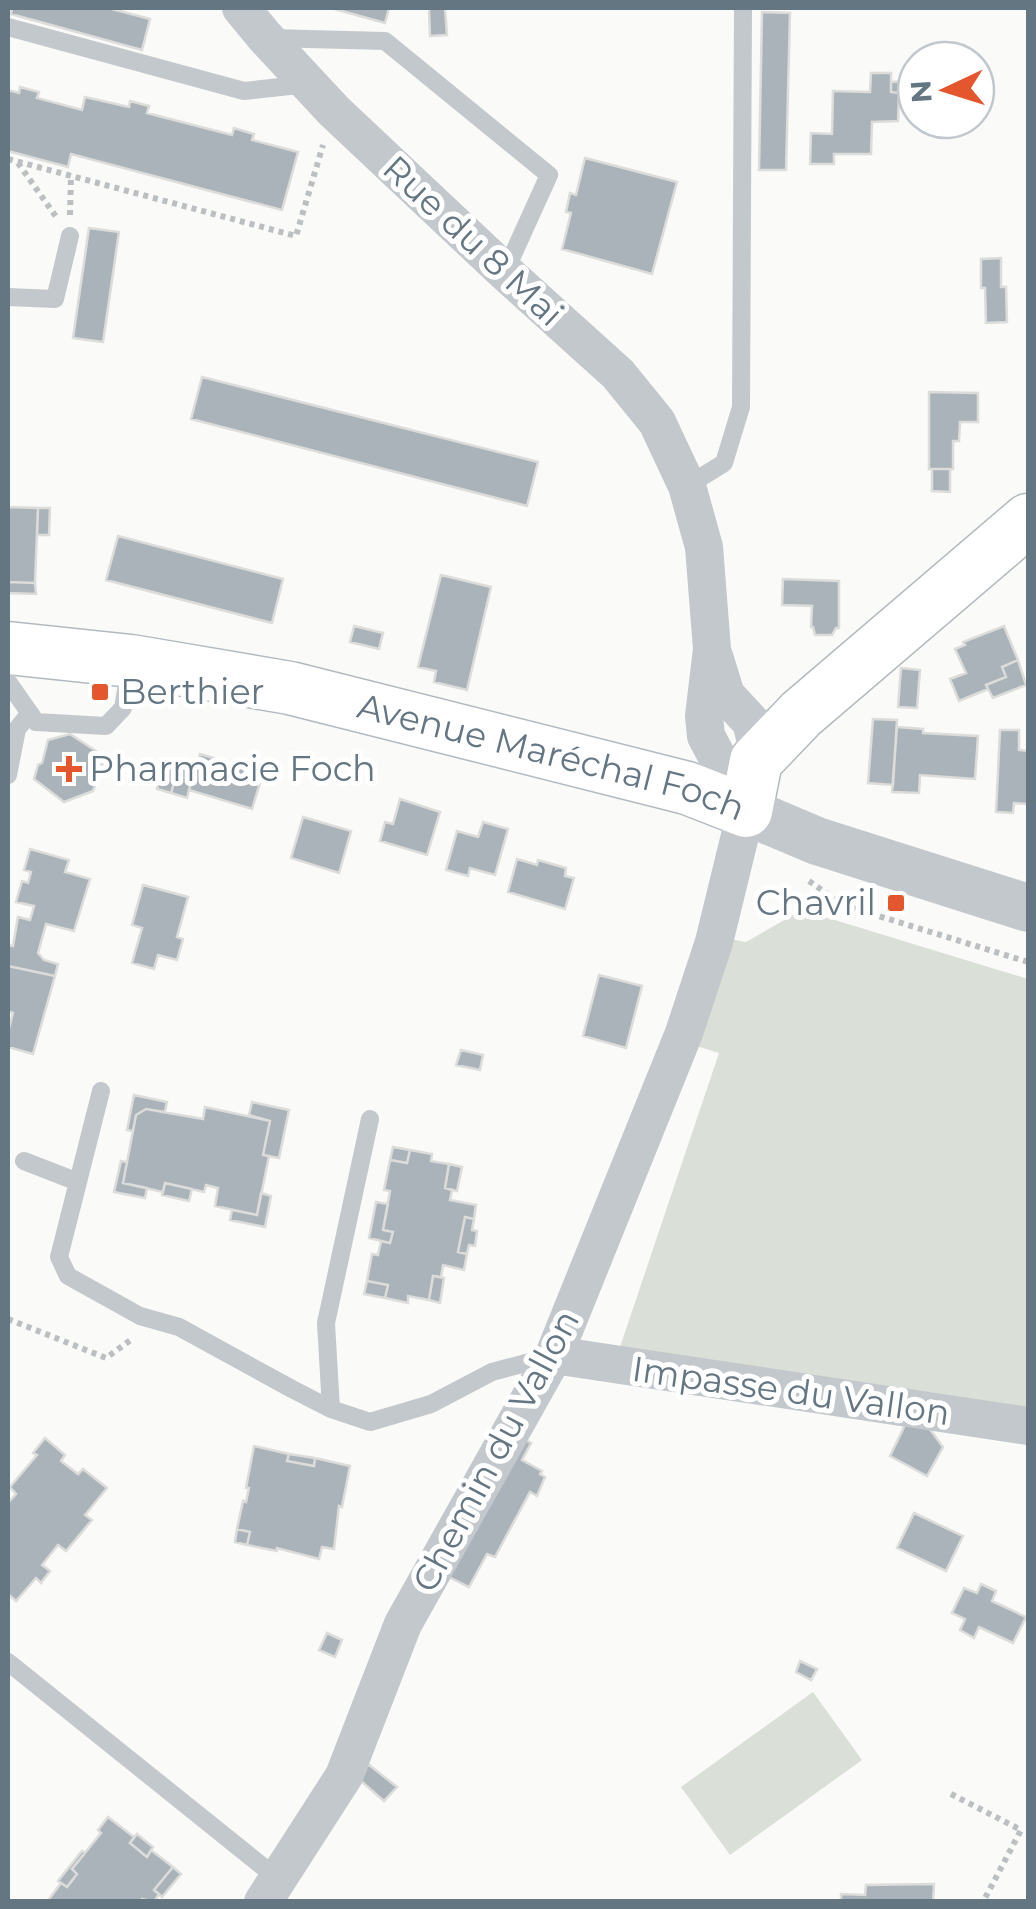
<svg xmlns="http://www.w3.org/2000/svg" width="1036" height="1909" viewBox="0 0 1036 1909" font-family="Montserrat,sans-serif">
	<rect width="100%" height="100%" fill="#fafaf8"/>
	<path fill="#dadfd7" d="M802,910L1028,979V1419L616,1359L719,1053L696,1046L730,939L746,942Z
		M813,1692L862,1760L730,1855L681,1787Z"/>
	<path fill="#aab3b9" stroke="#dcdcda" stroke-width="2.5" d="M12,8H108L150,19L142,50L11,14Z
		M331,8H389L385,23Z
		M445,8L447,35L430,36L429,9Z
		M762,12L790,13L786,170H759Z
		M871,73H891V92L899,93L898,121L872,122L871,154H834V164H810L811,133L832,134L833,91L870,92Z
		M911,81V108L899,107V93L891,92V82Z
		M20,87L39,92L37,98L82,110L85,97L129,107L130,101L149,106L147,113L232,135L234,128L254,134L252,140L298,152L282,210L71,154L68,167L8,151V90L19,93Z
		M585,158L677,182L652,274L562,249L571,213L566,212L570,193L576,195Z
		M89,228L119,232L103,342L73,338Z
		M1001,258V287H1006L1007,322L986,323L985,288H981V259Z
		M202,377L538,462L527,506L191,419Z
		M929,392L978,393V422H960L959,441H953V469H929Z
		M932,469H950V492L932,491Z
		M8,507L38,508L35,583L8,582Z
		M38,508H50L49,535H37Z
		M118,536L283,579L272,623L106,580Z
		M441,575L491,587L467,690L434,682L436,671L418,667Z
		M783,579L839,581V628H836L832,635H815L813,627H811L812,606L782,605Z
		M8,582L35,583L36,594L8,593Z
		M354,626L383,633L379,649L350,642Z
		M1004,626L1018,660L1002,667L1006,677L986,685L988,689L959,701L950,679L966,673L955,649L965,645L963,642Z
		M1018,660L1026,685L993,698L986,685L1006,677L1002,667Z
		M901,668L920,670L917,708L898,707Z
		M873,719L897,720L893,785L868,783Z
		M897,727L923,729V733L978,736L975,779L920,775L919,793L892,792Z
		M1000,730H1019V750L1028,751V804L1014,803L1013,813L996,812Z
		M70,734L105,757L93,791L64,802L34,779L38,765L42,763L48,740Z
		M200,754L263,773L252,809L189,790Z
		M165,763L179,767L171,793L157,789Z
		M179,767L194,771L187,798L171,793Z
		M400,799L440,812L427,855L380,841L385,822L393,824Z
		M303,817L351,831L339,873L291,858Z
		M483,822L508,829L495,875L470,868L468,876L446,870L457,831L478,837Z
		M30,849L69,860L65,872L90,879L74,931L46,924L38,953L44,960L58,964L55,976L8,966V945L13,946L18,917L30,920L34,906L16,902L22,881L28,883L31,872L24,870Z
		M517,859L537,865L538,860L566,868L565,876L574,878L565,909L508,892Z
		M143,885L188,897L177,937L183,939L177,960L158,955L154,969L132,963L142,928L132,925Z
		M8,966L55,976L33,1054L8,1047V1032L13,1013L8,1011Z
		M599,975L642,986L626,1048L583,1036Z
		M461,1050L483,1055L480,1070L456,1065Z
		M134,1095L167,1102L165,1112L146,1109L136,1115L133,1131L127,1130Z
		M252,1102L289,1110L279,1158L263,1155L270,1121L249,1115Z
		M205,1107L270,1121L263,1155L269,1156L257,1215L215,1206L218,1188L206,1185L204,1192L165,1183L163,1192L123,1183L136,1115L146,1109L203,1119Z
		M393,1147L410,1150L407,1163L390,1160Z
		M410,1150L432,1154L431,1161L449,1164L445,1188L452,1190L450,1200L476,1205L474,1219L465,1217L458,1252L467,1254L464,1270L443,1265L441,1277L433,1276L429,1300L408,1296V1303L385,1298L388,1285L367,1281L372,1254L378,1255L381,1241L390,1243L393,1232L383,1230L390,1191L384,1190L390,1160L407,1163Z
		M121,1161L127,1162L123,1183L147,1188L145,1198L114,1192Z
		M449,1164L462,1167L457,1191L445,1188Z
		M165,1183L192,1189L189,1201L162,1195Z
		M261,1193L271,1196L265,1227L230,1220L232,1210L257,1215Z
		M376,1202L388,1204L383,1230L393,1232L390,1243L369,1238Z
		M465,1217L474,1219L472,1230L477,1231L475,1246L469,1245L467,1254L458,1252Z
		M433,1276L444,1278L440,1303L429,1300Z
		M367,1281L388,1285L385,1298L364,1294Z
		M907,1421L926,1424L943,1447L927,1476L890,1456Z
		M45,1438L65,1455L61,1461L78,1474L83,1469L107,1488L85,1515L92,1520L66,1551L58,1545L42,1565L50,1571L41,1583L36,1578L16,1601L8,1594V1503L16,1494L10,1487L37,1455L33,1453Z
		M521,1438L531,1443L522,1460L542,1471L540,1474L545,1477L537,1496L530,1492L495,1557L487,1554L469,1587L447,1576Z
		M254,1446L289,1454L287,1461L314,1466L315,1458L350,1466L342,1507L339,1506L334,1549L322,1547L319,1559L277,1548V1551L247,1545L250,1532L237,1529L243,1501L246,1502L249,1488H246Z
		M289,1454L315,1458L314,1466L287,1461Z
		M914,1513L963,1536L946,1571L897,1548Z
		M237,1529L250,1532L247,1545L235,1542Z
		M981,1584L996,1591L992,1601L1026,1617L1013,1643L979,1627L974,1638L960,1630L965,1619L952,1613L964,1588L977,1593Z
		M327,1633L342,1640L335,1657L319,1650Z
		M800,1661L817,1669L811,1680L796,1672Z
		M368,1764L397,1787L384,1801L361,1781Z
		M108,1817L134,1837L130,1843L147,1857L151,1850L173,1867L154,1890L159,1894L154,1902L142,1899L140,1902H47L61,1883L67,1887L77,1874L72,1869L101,1833L98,1830Z
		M137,1834L153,1847L147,1857L130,1843Z
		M82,1851L85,1853L72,1869L77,1874L67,1887L58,1881Z
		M173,1867L181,1874L162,1897L154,1890Z
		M934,1884L933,1902H841V1894L865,1895L866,1885Z"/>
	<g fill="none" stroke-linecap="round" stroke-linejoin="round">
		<defs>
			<g id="secondary">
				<path id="s1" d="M8,648L131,661L290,688L687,788L746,811L756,761L801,714L1028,520"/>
			</g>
		</defs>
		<use href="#secondary" stroke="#b3babf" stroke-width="55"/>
		<path stroke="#bbbfc2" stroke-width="6" stroke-dasharray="5 5" stroke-linecap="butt" d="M8,159L296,236L323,145
			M18,163L57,218
			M70,215L71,176
			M809,881L843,905L1028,962
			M8,1319L106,1358L132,1339
			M951,1794L1021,1830L983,1902"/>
		<path stroke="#c3c8cc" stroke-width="18" d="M8,27L244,91L308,84
			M270,38L385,41L549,175L505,272
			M8,297L55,299L70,236
			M687,486L724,463L741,407L743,8
			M8,682L36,722L106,726L123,708L130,667
			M8,775L17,729L30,713
			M101,1091L59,1257L68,1276L140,1316L179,1327L292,1389L331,1409L370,1422L431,1404L492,1372L548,1357
			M24,1161L78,1182
			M331,1409L326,1323L370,1119
			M8,1662L277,1878"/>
		<path stroke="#c3c8cc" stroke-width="38" d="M241,8L265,37L334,111L505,272L618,374L657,422L687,486L704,547L712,649L704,716L706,736L746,811L714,942L684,1033L554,1355L403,1624L344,1776L263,1902
			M714,656L726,695L751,722L755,738L756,761
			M554,1355L1028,1426"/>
		<path stroke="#c3c8cc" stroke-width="48" d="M746,811L817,841L1028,908"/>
		<use href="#secondary" stroke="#fff" stroke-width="52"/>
	</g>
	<g fill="#e4572e" stroke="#fff" stroke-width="4">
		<rect x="90" y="682" width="20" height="20" rx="5"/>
		<path d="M64 754h10v10h10v10h-10v10h-10v-10h-10v-10h10z"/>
		<rect x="886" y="893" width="20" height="20" rx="5"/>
	</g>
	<g text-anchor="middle" stroke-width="10" stroke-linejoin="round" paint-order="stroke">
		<g font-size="35" fill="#657683" stroke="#fff">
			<text transform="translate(473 241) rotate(43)" y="12">Rue du 8 Mai</text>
			<text dy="12" stroke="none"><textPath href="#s1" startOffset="555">Avenue Maréchal Foch</textPath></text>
			<text transform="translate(791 1391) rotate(8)" y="12">Impasse du Vallon</text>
			<text transform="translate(496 1451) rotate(-62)" y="12">Chemin du Vallon</text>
		</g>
		<g font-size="35" fill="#657683" stroke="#fff" text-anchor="start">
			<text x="120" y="704">Berthier</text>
			<text x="89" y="781">Pharmacie Foch</text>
			<text x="876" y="915" text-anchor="end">Chavril</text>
		</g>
	</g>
	<rect width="1036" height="1909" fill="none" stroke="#657683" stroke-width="20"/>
	<g transform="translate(946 90) rotate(266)"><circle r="48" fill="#ffffff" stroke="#c1c8cd" stroke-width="2.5"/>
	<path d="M0-8L18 38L0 25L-18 38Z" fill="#e4572e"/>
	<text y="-15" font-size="28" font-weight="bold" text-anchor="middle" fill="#657683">N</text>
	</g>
</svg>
